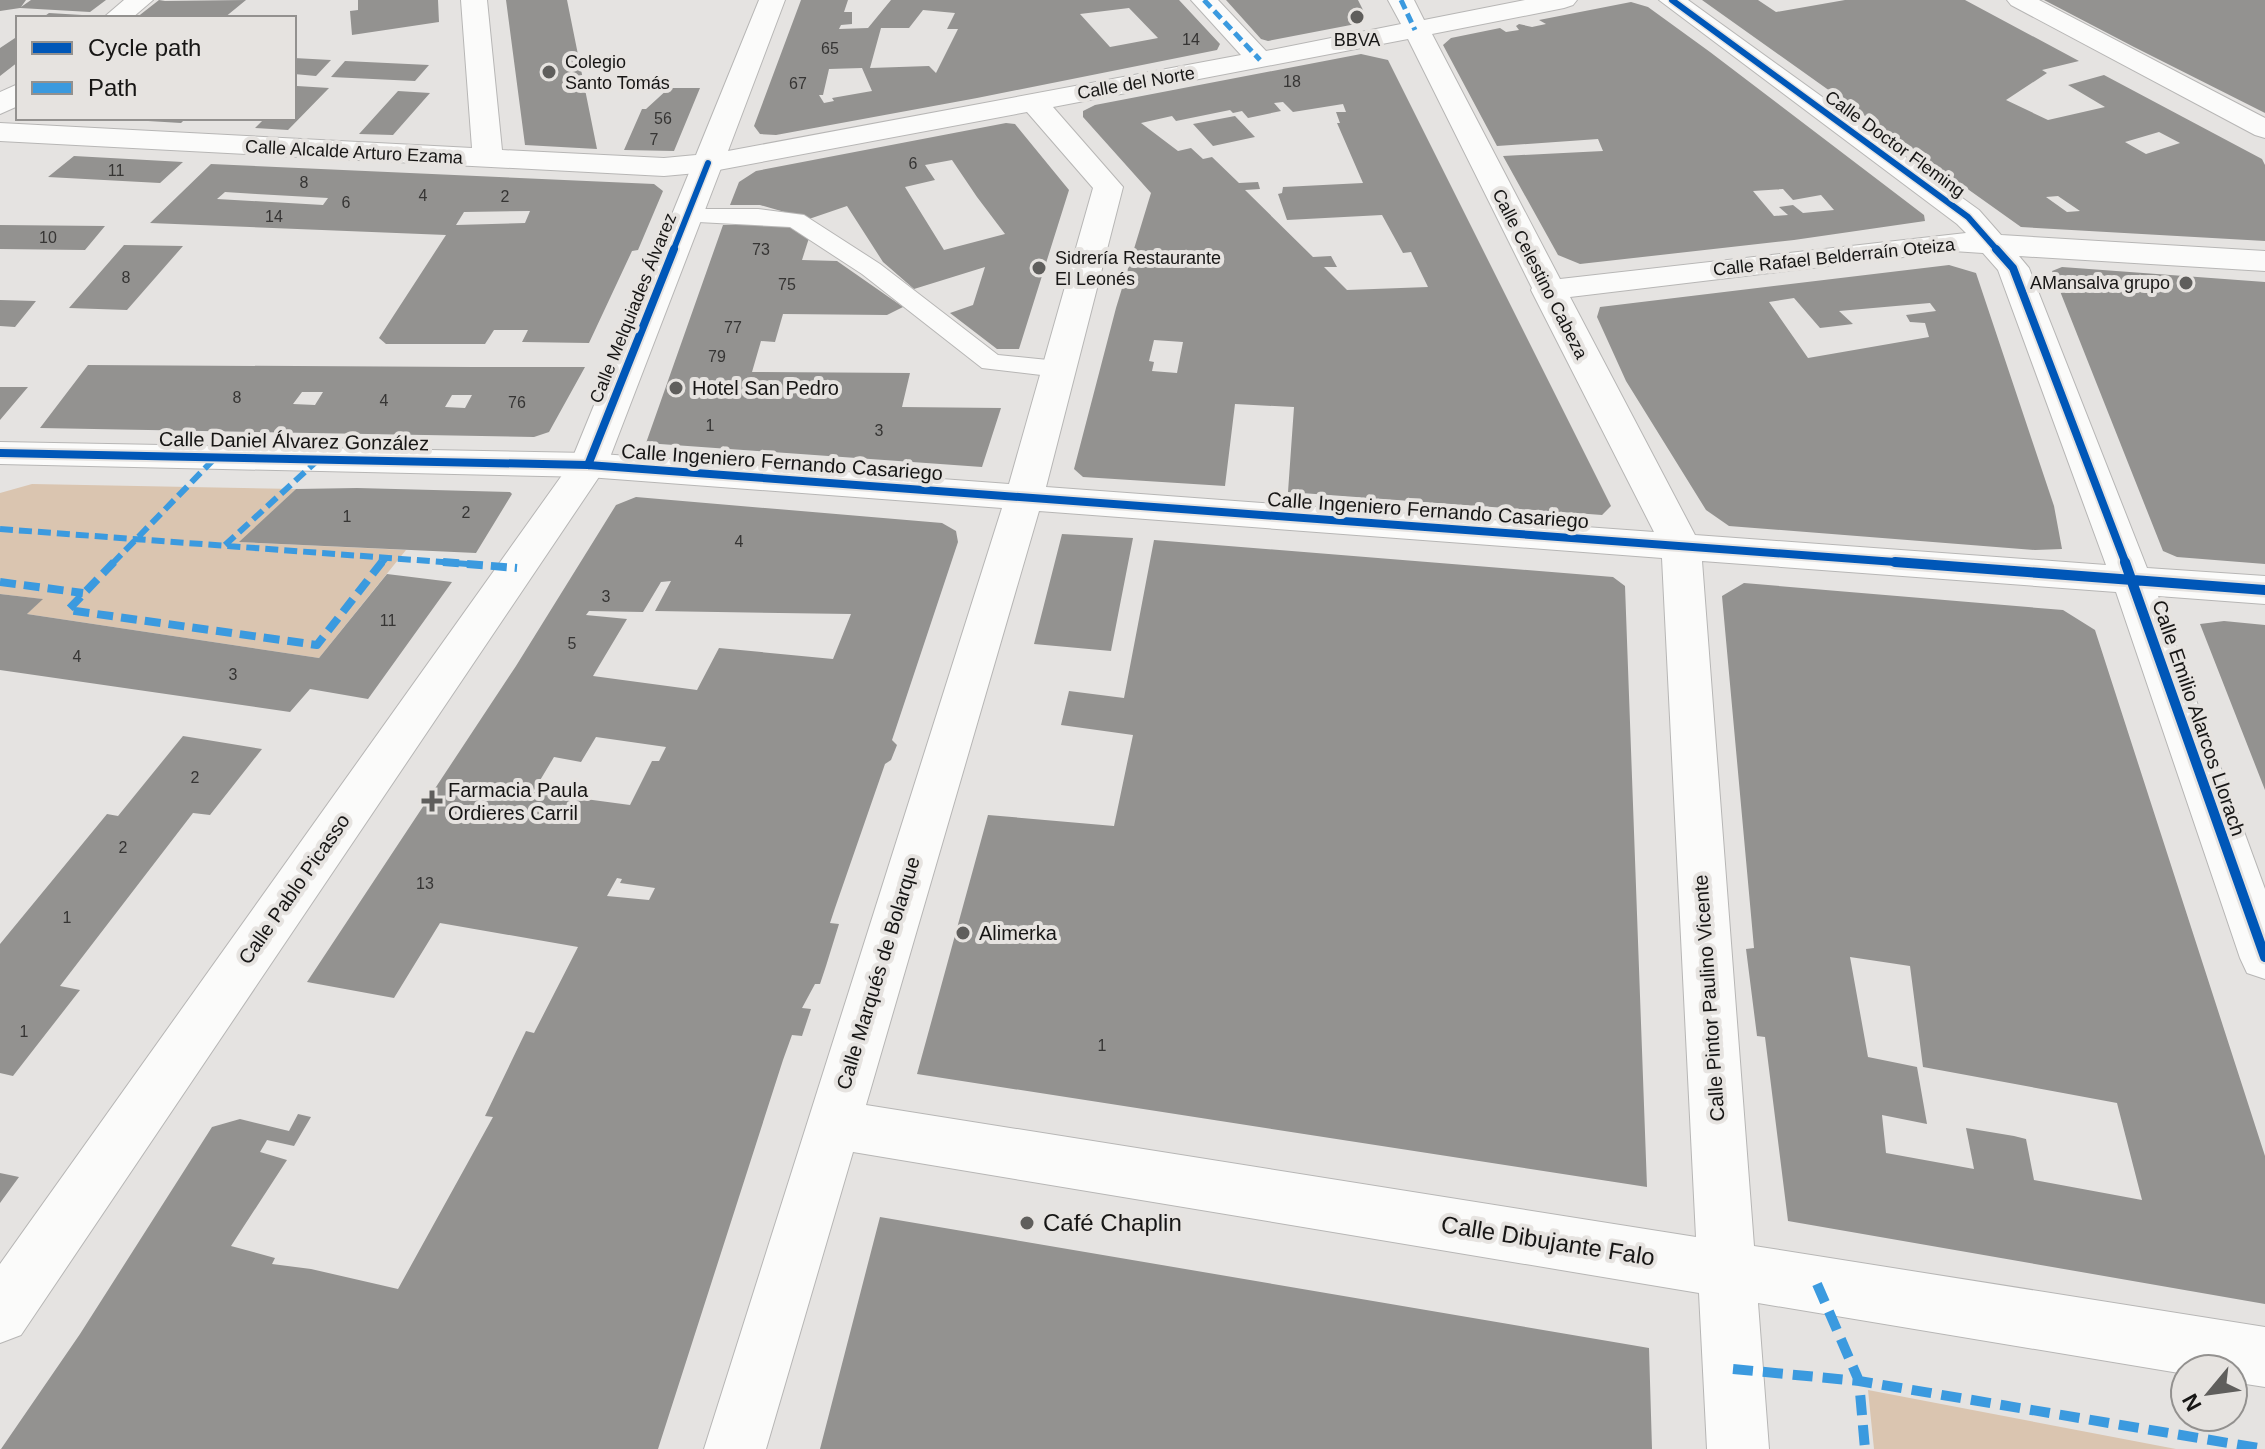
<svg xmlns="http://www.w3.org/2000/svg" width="2265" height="1449" viewBox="0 0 2265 1449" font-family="Helvetica,sans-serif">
	<rect width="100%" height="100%" fill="#e5e3e1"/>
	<path fill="#dac5b0" d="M32,484L296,489L240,542L406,550L319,658L27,614L42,599L0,594V493Z
		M1868,1390L2176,1449H1874Z"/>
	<path fill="#939290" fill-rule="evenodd" d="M0,0H26L21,7L31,0H106L90,12L20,8L0,11Z
		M159,0L165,1L246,0L224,18H136Z
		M358,0H438L439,22L352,35L350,11L358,10Z
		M506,0H567L597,149L525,145Z
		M801,0H848L844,12H852V24L841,25L839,29L868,28L891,0H1179L1220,44L1217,50L977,98L776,135L760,134L754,126ZM1129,8L1158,38L1110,47L1080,14ZM923,10L955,13L947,29H958L936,73L929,66L870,68L881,28H909ZM862,68L872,91L832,98L834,101L824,103L819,95H823L829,69Z
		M1226,0H1358L1366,16L1361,23L1268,41L1261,39Z
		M1702,0H1758L1776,12L1845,0H1965L2079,61L2042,70L2047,73L2006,100L2048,120L2105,107L2068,85L2104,75L2262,159L2265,165V241L2021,227ZM2159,132L2180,143L2146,154L2125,142ZM2058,196L2080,211L2067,212L2046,197Z
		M2044,0H2265V113L2134,47Z
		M1631,2L1648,7L1710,52L1924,215L1925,221L1794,240L1580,264L1558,255L1503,156L1603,151L1598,139L1497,146L1443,45L1451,38L1500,28L1506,32L1519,30L1516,26L1519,24L1532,27L1546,24L1539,20ZM1783,189L1793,200L1821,195L1834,210L1803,213L1793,205L1779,207L1788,215L1774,216L1753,191Z
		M49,13L82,15L78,18H42Z
		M18,36V62L0,76V48Z
		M1361,54L1388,60L1611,506L1602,515L1288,492L1294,407L1235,404L1225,486L1083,477L1074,469L1116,308L1151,193L1083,117V111L1095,105ZM1283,102L1293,112L1343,104L1346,112H1336L1340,123H1337L1363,183L1283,187L1282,193L1278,194L1287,220L1382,215L1403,253L1411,252L1428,287L1347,290L1324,267H1337L1331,256L1313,257L1245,190L1260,189L1258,182L1239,183L1212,157L1203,159L1191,148L1178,151L1141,123L1172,116L1176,121L1230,110L1233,113L1242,111L1248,118L1281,111L1274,103ZM1154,340L1183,342L1177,373L1152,371L1154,362L1149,361Z
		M294,58L331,60L316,76L294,74Z
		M345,61L429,65L415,81L331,77Z
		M297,86L329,88L288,130L255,128L265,118H294V89Z
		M669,88H700L674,151L624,150L642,109H646Z
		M398,91L430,93L393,135L359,134Z
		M1235,116L1255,137L1213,146L1193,124Z
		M151,118H186L181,123L148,121Z
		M1006,123L1015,124L1069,190L1019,349H997L950,313L973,305L985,267L914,289L883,262L847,206L809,219L760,205H730L739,182L756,171ZM952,160L977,197L1005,234L944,250L905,187L935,180L925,165Z
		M74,156L183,162L160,183L48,177Z
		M211,164L654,184L663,191L638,250L632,251L589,343L522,342L528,330H494L485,344H386L379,338L446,235L150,223ZM225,192L256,194L328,198L323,205L217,199ZM530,211L525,223L456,225L464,212Z
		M0,225L105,226L85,250L0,249Z
		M723,225H781L796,229L809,238L802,260L837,261L903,307L887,315L783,314L775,342L761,341L752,372L910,373L902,407L1001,408L982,467L646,443Z
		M124,245L183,246L127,310L69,308Z
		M1949,265L1976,273L2054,506L2062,549L2035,550L1729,526L1706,510L1626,381L1597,317L1600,307ZM1794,298L1820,328L1853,324L1839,311L1930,303L1936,311L1906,315L1910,322L1925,323L1929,337L1808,358L1769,302Z
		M2062,267L2265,282V564L2177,557L2163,551L2052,271Z
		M0,300L36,301L15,327L0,326Z
		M88,365L471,367H585L549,432L534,437L40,428ZM302,392H323L315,405L293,404ZM452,395H472L465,408L445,407Z
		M0,387H28L0,420Z
		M357,488L510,492L512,494L476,553L239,542L296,489Z
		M636,497L942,523L956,531L958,542L892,740L897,745L891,760L885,764L835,908L830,923L839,924L826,966L820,984H815L802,1008L811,1009L802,1036L792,1035L783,1060L658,1449H1L80,1334L212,1127L240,1119L289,1131L298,1114L311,1117L294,1146L267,1140L260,1152L287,1160L231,1246L275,1258L272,1264L311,1269L398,1289L493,1117L485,1116L526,1031L534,1033L578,947L440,923L394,998L307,982L516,666L616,505ZM671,581L655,611L851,614L833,659L719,648L697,690L593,676L627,619L586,615L589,611L643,612L661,582ZM596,737L666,747L659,761H652L630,805L533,792L554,757L581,762ZM617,878L622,879L620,883L655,888L649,900L607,896Z
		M1062,534L1133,538L1111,651L1034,644Z
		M1154,540L1613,577L1625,586L1647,1187L917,1074L988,815L1114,826L1133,735L1061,725L1069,691L1124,698Z
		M387,574L452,582L368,699L310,689L290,712L0,670V594L43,599L27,614L319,658Z
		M1744,583L2063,610L2095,630L2265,1156V1304L1788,1221L1765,1037L1757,1036L1746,949L1754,948L1722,596ZM1850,957L1910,966L1923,1067L2117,1103L2142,1200L2034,1180L2026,1139L2014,1136L1966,1128L1974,1169L1886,1153L1882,1115L1927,1124L1917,1067L1868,1057Z
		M2224,621L2265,625V790L2200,624Z
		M183,736L262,749L210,815L193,813L60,986L80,990L13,1076L0,1073V944L107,814L118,816Z
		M0,1173L19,1177L0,1203Z
		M880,1217L1649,1348L1652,1449H820Z"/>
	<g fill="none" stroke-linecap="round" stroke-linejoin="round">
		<defs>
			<path id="lane" d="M687,209H758L804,215L880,264L998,355L1058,361L1068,363L1071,369L1068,375L1058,377L982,368L862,274L790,227L679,221L675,216L679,211Z"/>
			<path id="street" d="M124,0H153L132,18H103Z
				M461,0H487L502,150L664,158L696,155L759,0H785L728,151L1241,55L1191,0H1218L1266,51L1401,24L1388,0H1414L1424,20L1525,0H1577L1573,5L1564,8L1432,34L1560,279L1966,233L1957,224L1659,0H1688L1979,210L2001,235L2265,251V271L2019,256L2029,268L2147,568L2265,576V604L2158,596L2265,889V979L2247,973L2240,958L2116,592L1702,561L1754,1246L2265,1327V1387L2233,1382V1369H2185V1374L1758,1303L1769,1449H1707L1699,1293L853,1152L766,1449H704L1002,508L588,477L0,464V442L588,453L1009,484L1093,188L1027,112L708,172L664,176L0,141V123L472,148ZM1408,39L1532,288L1531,290L1654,532L1046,487L1123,187L1053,107ZM1953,251L1983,253L1998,270L2106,565L1695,535L1570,297ZM1039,511L1662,558L1696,1237L866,1105Z
				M2007,0H2039L2265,118V138L2255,135L2011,5Z
				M18,84V106L0,114V92Z"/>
			<path id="secondary" d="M708,154L718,157L723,163L607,465L21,1335L0,1343V1264L570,464L693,163L698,157Z"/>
		</defs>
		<use href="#lane" stroke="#b7b6b5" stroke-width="2"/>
		<use href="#street" stroke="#b7b6b5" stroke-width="2"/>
		<use href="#secondary" stroke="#b7b6b5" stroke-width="2"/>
		<use href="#lane" fill="#fbfbfa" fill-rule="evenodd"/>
		<use href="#street" fill="#fbfbfa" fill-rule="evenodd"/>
		<use href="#secondary" fill="#fbfbfa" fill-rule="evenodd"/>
		<path stroke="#3b9adf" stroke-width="5" stroke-dasharray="10 5" stroke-linecap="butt" d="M1204,0L1260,60
			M1401,0L1415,30"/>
		<path stroke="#3b9adf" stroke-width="6" stroke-dasharray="13 6" stroke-linecap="butt" d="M0,529L469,564
			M225,545L318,460
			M112,564L215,458
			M381,564L386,558"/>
		<path stroke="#3b9adf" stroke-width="8" stroke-dasharray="16 8" stroke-linecap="butt" d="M114,562L68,610L317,645L382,562
			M443,562L517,568
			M0,582L83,593"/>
		<path stroke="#3b9adf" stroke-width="10" stroke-dasharray="20 10" stroke-linecap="butt" d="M1817,1284L1859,1381L1865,1449
			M1733,1369L1859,1381L2264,1449"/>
		<defs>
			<path id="cycleway-far2" d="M1672,0L1968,217L1998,251
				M673,251L708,163"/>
			<path id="cycleway-far1" d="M1996,249L2013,268L2126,564
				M0,453L588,465L1922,564
				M588,465L674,249"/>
			<path id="cycleway" d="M1895,562L2265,590
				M2125,562L2265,957"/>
		</defs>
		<use href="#cycleway-far2" stroke="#e6e3e0" stroke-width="9"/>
		<use href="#cycleway-far1" stroke="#e6e3e0" stroke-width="12"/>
		<use href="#cycleway" stroke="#e6e3e0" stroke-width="15"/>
		<use href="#cycleway-far2" stroke="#0057b8" stroke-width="6"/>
		<use href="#cycleway-far1" stroke="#0057b8" stroke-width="8"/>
		<use href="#cycleway" stroke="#0057b8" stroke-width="10"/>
	</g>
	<g fill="#5f5e5c" stroke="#e6e3e0" stroke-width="3">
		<circle cx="1357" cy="17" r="8"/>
		<circle cx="549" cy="72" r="8"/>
		<circle cx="1039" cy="268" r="8"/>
		<circle cx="2186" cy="283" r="8"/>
		<circle cx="676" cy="388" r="8"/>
		<path d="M428 789h8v8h8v8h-8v8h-8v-8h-8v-8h8z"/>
		<circle cx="963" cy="933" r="8"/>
		<circle cx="1027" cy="1223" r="8"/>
	</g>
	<g text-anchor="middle" stroke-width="8" stroke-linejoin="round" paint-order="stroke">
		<g font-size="16" fill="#363534">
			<text x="1191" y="45">14</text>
			<text x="830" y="54">65</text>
			<text x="1292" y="87">18</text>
			<text x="798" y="89">67</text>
			<text x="663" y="124">56</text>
			<text x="654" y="145">7</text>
			<text x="913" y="169">6</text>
			<text x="116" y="176">11</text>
			<text x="304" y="188">8</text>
			<text x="423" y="201">4</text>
			<text x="505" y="202">2</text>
			<text x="346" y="208">6</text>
			<text x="274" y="222">14</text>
			<text x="48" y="243">10</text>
			<text x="761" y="255">73</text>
			<text x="126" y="283">8</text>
			<text x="787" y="290">75</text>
			<text x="733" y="333">77</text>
			<text x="717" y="362">79</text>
			<text x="237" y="403">8</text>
			<text x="384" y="406">4</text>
			<text x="517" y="408">76</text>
			<text x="710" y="431">1</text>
			<text x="879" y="436">3</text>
			<text x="466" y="518">2</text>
			<text x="347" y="522">1</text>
			<text x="739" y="547">4</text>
			<text x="606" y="602">3</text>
			<text x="388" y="626">11</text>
			<text x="572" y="649">5</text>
			<text x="77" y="662">4</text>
			<text x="233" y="680">3</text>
			<text x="195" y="783">2</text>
			<text x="123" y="853">2</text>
			<text x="425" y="889">13</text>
			<text x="67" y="923">1</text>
			<text x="24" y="1037">1</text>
			<text x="1102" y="1051">1</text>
		</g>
		<g font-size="18" fill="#171615" stroke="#e6e3e0" text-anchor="start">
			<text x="1357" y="46" text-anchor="middle">BBVA</text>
			<text x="565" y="68">Colegio<tspan x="565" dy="21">Santo Tomás</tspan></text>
			<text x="1055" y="264">Sidrería Restaurante<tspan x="1055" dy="21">El Leonés</tspan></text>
			<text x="2170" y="289" text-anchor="end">AMansalva grupo</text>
		</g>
		<g font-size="18" fill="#171615" stroke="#e6e3e0">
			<text transform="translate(1136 83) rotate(-10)" y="6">Calle del Norte</text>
			<text transform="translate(1895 144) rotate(36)" y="6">Calle Doctor Fleming</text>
			<text transform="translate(354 152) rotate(3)" y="6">Calle Alcalde Arturo Ezama</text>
			<text transform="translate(1834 257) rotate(-6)" y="6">Calle Rafael Belderraín Oteiza</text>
			<text transform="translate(1540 274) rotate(63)" y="6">Calle Celestino Cabeza</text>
			<text transform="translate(633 308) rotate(-68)" y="6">Calle Melquiades Álvarez</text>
		</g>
		<g font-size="20" fill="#171615" stroke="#e6e3e0" text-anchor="start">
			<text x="692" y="395">Hotel San Pedro</text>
			<text x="448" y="797">Farmacia Paula<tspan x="448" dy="23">Ordieres Carril</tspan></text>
			<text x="979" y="940">Alimerka</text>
		</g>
		<g font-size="20" fill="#171615" stroke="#e6e3e0">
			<text transform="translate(294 441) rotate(1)" y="7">Calle Daniel Álvarez González</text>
			<text transform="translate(782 462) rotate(4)" y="7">Calle Ingeniero Fernando Casariego</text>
			<text transform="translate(1428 510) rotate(4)" y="7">Calle Ingeniero Fernando Casariego</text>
			<text transform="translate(2199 718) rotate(71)" y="7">Calle Emilio Alarcos Llorach</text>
			<text transform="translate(294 889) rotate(-55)" y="7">Calle Pablo Picasso</text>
			<text transform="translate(878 973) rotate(-73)" y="7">Calle Marqués de Bolarque</text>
			<text transform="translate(1709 998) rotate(-94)" y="7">Calle Pintor Paulino Vicente</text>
		</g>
		<g font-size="24" fill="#171615" stroke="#e6e3e0" text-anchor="start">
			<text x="1043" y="1231">Café Chaplin</text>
		</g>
		<g font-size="24" fill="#171615" stroke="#e6e3e0">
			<text transform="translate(1548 1241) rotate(9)" y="8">Calle Dibujante Falo</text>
		</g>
	</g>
	<rect x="16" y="16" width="280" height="104" fill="#e6e3e0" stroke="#93918f" stroke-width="2"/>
	<rect x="32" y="42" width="40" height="12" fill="#0057b8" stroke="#93918f" stroke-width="2"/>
	<text x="88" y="56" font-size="24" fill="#171615">Cycle path</text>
	<rect x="32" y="82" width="40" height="12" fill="#3b9adf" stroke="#93918f" stroke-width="2"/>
	<text x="88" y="96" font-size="24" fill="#171615">Path</text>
	<g transform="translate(2209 1393) rotate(241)"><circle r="38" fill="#e6e3e0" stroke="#93918f" stroke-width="2"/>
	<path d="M0-6L14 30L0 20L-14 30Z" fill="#5f5e5c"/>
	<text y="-12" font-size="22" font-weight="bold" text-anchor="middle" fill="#171615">N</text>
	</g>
</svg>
